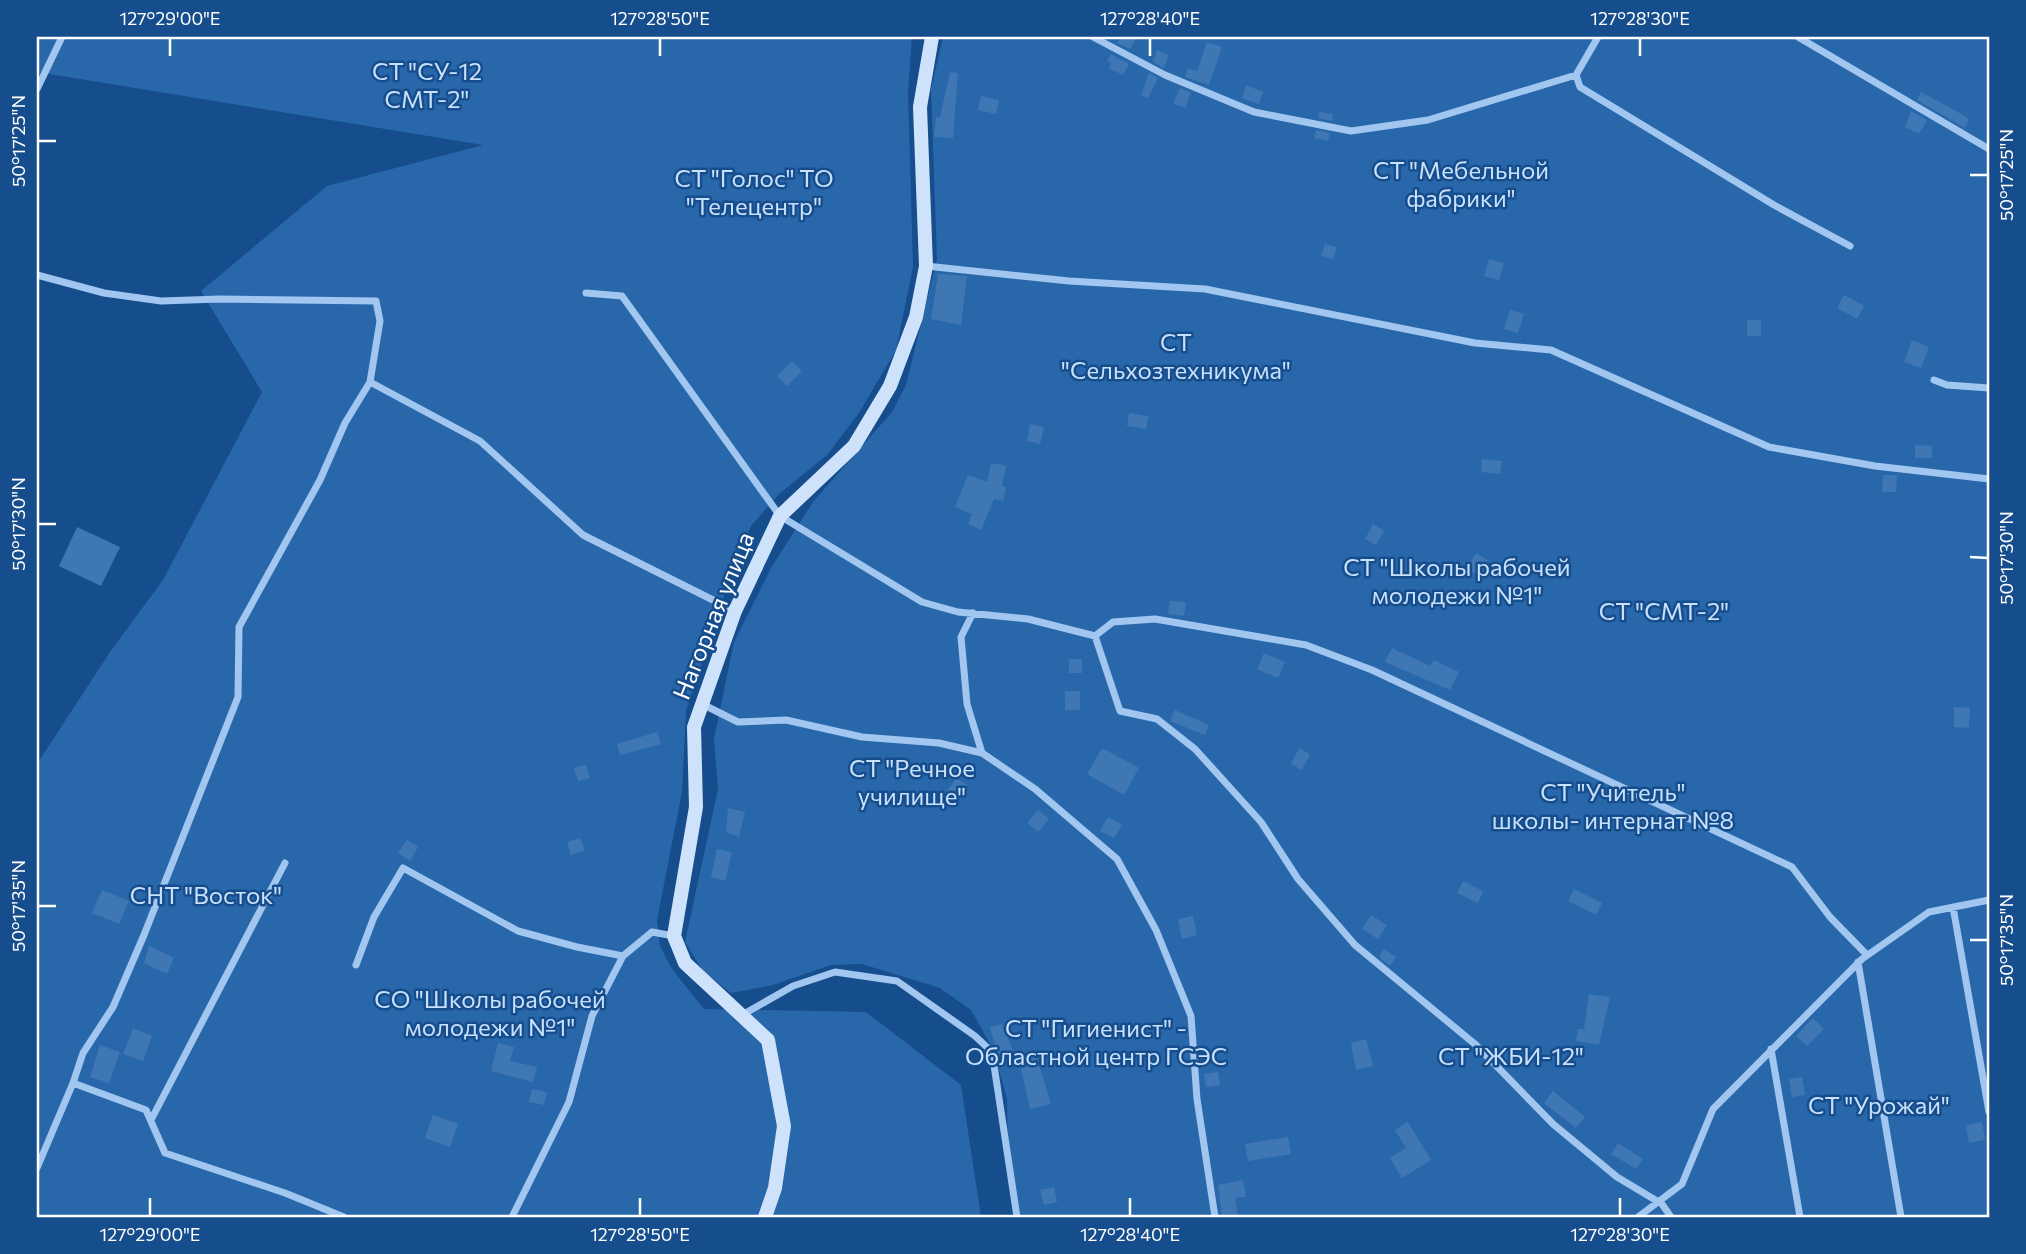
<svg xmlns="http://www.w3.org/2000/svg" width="2026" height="1254" viewBox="0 0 2026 1254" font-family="Commissioner,sans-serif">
	<rect width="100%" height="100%" fill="#164d8d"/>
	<path fill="#2967ab" d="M37,37H912L908,91L913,267L896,350L859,413L827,455L779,494L751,526L731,575L686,711L682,792L657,920L660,946L672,969L704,1009L866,1012L961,1085L981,1217H37V764L110,652L163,580L262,392L201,291L327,186L483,145L37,72Z
		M943,37H1989V1217H1020L1008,1159L1007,1099L994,1051L971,1010L940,988L862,964L831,965L773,985L731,993L703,971L685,942L718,789L714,739L734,642L771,568L813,502L892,412L906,385L937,259L931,89Z"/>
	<path fill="#3f77b5" d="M1121,37H1137L1130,49L1117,43Z
		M1207,42L1222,47L1209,85L1185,77L1188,68L1197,71Z
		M1157,50L1169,55L1164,68L1153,62Z
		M1111,54L1129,64L1123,75L1109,68L1111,63L1107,61Z
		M950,72L958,73L953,138L934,137L936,117H940Z
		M1149,73L1158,78L1148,98L1141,95Z
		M1246,85L1263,92L1259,104L1242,98Z
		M1180,88L1191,93L1185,108L1173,103Z
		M1921,92L1965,116L1969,120L1965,128L1917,100Z
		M981,96L999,100L996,114L978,110Z
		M1911,111L1927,120L1919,134L1905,127Z
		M1319,112L1333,114L1332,121L1318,118Z
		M1316,130L1330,133L1328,141L1314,138Z
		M1325,244L1337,247L1333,259L1321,256Z
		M1489,259L1504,263L1499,280L1484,276Z
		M938,274L967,276L961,325L931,319Z
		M1844,295L1864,306L1857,319L1837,308Z
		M1510,310L1524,314L1518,333L1504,329Z
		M1747,320H1761V336H1747Z
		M1912,340L1929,347L1921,368L1904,362Z
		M792,361L802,371L787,386L777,376Z
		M1129,413L1148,416L1146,429L1127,426Z
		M1030,424L1044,427L1040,444L1027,441Z
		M1915,445L1932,446V458H1915Z
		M1482,459L1502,461L1500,474L1481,472Z
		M991,463L1006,466L1002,486L1006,487L1003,501L994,499L981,530L968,524L972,514L955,507L968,475L987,482Z
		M1883,475H1897L1896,492H1882Z
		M1373,524L1384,531L1376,545L1365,539Z
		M77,527L120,547L101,586L59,566Z
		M1476,553L1488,560L1479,576L1467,569Z
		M1170,601L1186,602L1184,616L1168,614Z
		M1392,648L1430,666L1434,660L1459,672L1450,690L1385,662Z
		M1264,653L1285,662L1278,678L1257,669Z
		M1069,659H1082V673H1069Z
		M1065,691H1080V710H1065Z
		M1954,707L1970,708L1969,728L1954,727Z
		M1175,710L1209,725L1205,735L1170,721Z
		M657,732L661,744L620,755L617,744Z
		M1102,748L1139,768L1124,795L1087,774Z
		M1299,748L1310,754L1302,770L1291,764Z
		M586,765L590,778L578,781L574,768Z
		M956,778L967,785L959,798L947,791Z
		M728,808L745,812L739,837L726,832Z
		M1038,810L1049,819L1038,832L1027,823Z
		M1108,817L1122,825L1114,838L1100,831Z
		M580,838L585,850L571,855L567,842Z
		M407,840L418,847L410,861L398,853Z
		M717,849L732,852L725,881L711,877Z
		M1463,881L1483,891L1478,903L1457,893Z
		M1574,889L1602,903L1596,915L1568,901Z
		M102,890L129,901L119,924L92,913Z
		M1371,915L1387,925L1378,939L1362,929Z
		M1193,916L1197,935L1182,939L1178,919Z
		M149,946L174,958L167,974L144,963Z
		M1384,949L1396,957L1390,966L1379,957Z
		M1589,994L1610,997L1599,1045L1576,1041L1578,1029H1584Z
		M1813,1018L1824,1029L1807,1046L1796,1036Z
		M1002,1024L1015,1056L999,1060L990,1027Z
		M133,1028L152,1036L143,1061L123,1054Z
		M1366,1039L1373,1066L1356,1070L1351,1043Z
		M498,1043L514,1047L510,1061L537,1067L533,1082L491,1071Z
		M100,1045L120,1052L109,1083L90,1077Z
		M1036,1055L1051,1104L1030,1109L1019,1060Z
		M1218,1072L1220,1085L1206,1087L1204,1074Z
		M1802,1077L1805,1095L1792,1097L1789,1079Z
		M532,1089L547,1092L544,1105L529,1102Z
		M1553,1091L1585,1117L1576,1128L1544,1103Z
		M433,1115L458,1124L450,1147L425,1138Z
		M1408,1122L1431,1160L1402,1178L1390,1158L1406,1148L1395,1130Z
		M1982,1122L1985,1140L1969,1143L1966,1125Z
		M1288,1137L1291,1154L1248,1161L1245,1144Z
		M1618,1143L1643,1159L1636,1169L1611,1154Z
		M1243,1180L1246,1197L1235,1198L1238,1217H1222L1218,1185Z
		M1054,1187L1057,1202L1044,1205L1040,1190Z"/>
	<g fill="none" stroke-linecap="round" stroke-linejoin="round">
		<path stroke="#a1c6ef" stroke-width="7" d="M1093,37L1165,75L1254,112L1351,131L1428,120L1576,75L1598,37
			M1798,37L1989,149
			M1576,75L1580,87L1774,205L1850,246
			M37,89L62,37
			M926,266L1069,281L1205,289L1475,343L1551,350L1769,447L1875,466L1989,479
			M37,275L104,293L161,301L220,299L376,301L380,321L370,382L345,423L320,480L239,627L238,697L144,935L113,1007L83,1053L73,1083
			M586,293L622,296L780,516L922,602L958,612L1028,619L1095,636L1120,711L1157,719L1195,749L1261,822L1298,879L1355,945L1476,1045L1553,1124L1617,1177L1662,1204L1671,1217
			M1934,380L1947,385L1989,388
			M370,382L480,441L583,535L735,611
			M973,613L961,637L967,704L982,753L1035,789L1117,859L1156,930L1191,1016L1197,1099L1215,1217
			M1095,636L1113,622L1155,619L1306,645L1372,670L1792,867L1830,917L1867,955
			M702,704L738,722L786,720L862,737L939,743L982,753
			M1953,907L1989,1112
			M1858,962L1901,1217
			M356,965L374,917L403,868L518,931L577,947L623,956
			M742,1015L793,986L835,972L897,981L975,1036L992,1052L1017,1217
			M1771,1049L1800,1217
			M151,1120L285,863
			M37,1168L73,1083L146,1110L165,1153L285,1193L344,1217
			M512,1217L569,1102L592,1016L623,956L652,932L674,936
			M1638,1217L1682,1184L1713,1109L1862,959L1929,912L1989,900"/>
		<path stroke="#cee2fb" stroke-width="14" d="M765,1217L775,1188L784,1126L768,1040L685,963L674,936L696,807L694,727L735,611L780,516L854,446L890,386L916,317L926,266L920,107L932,37"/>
	</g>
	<path fill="none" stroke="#fff" stroke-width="2.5" d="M170,56V38M660,56V38M1150,56V38M1640,56V38M38,141H56M1970,175H1988M38,524H56M1970,557L1988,558M38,906H56M1970,940H1988M150,1216V1198M640,1216V1198M1130,1216V1198M1620,1216V1198"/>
	<g text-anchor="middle" stroke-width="5" stroke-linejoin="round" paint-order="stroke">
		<g font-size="24" fill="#c7e0fb" stroke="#164d8d">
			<text x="427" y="80">СТ "СУ-12<tspan x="427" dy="28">СМТ-2"</tspan></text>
			<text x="1461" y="179">СТ "Мебельной<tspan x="1461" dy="28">фабрики"</tspan></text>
			<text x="754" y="187">СТ "Голос" ТО<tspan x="754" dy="28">"Телецентр"</tspan></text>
			<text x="1176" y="351">СТ<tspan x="1176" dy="28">"Сельхозтехникума"</tspan></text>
			<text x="1457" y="576">СТ "Школы рабочей<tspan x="1457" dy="28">молодежи №1"</tspan></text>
			<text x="1664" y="620">СТ "СМТ-2"</text>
			<text x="912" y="777">СТ "Речное<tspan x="912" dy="28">училище"</tspan></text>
			<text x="1613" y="801">СТ "Учитель"<tspan x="1613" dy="28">школы- интернат №8</tspan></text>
			<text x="206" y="904">СНТ "Восток"</text>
			<text x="490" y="1008">СО "Школы рабочей<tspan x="490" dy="28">молодежи №1"</tspan></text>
			<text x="1096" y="1037">СТ "Гигиенист" -<tspan x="1096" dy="28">Областной центр ГСЭС</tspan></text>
			<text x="1511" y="1065">СТ "ЖБИ-12"</text>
			<text x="1879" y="1114">СТ "Урожай"</text>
		</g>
		<g font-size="24" fill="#fff" stroke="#164d8d">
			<text transform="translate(714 616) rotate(-68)" y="8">Нагорная улица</text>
		</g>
	</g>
	<rect width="2026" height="1254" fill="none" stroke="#164d8d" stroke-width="77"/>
	<rect x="38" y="38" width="1950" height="1178" fill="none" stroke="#fff" stroke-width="2.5"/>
	<g font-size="18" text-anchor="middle" fill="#fff">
		<text x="170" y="25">127°29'00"E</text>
		<text x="660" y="25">127°28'50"E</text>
		<text x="1150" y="25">127°28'40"E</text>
		<text x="1640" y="25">127°28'30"E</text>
		<text transform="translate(19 141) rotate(-90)" y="6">50°17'25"N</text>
		<text transform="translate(2007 175) rotate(-90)" y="6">50°17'25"N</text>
		<text transform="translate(19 524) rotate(-90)" y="6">50°17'30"N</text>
		<text transform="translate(2007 558) rotate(-90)" y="6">50°17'30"N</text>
		<text transform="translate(19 906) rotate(-90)" y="6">50°17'35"N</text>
		<text transform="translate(2007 940) rotate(-90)" y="6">50°17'35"N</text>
		<text x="150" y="1241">127°29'00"E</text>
		<text x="640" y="1241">127°28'50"E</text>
		<text x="1130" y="1241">127°28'40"E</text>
		<text x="1620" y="1241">127°28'30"E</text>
	</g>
</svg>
